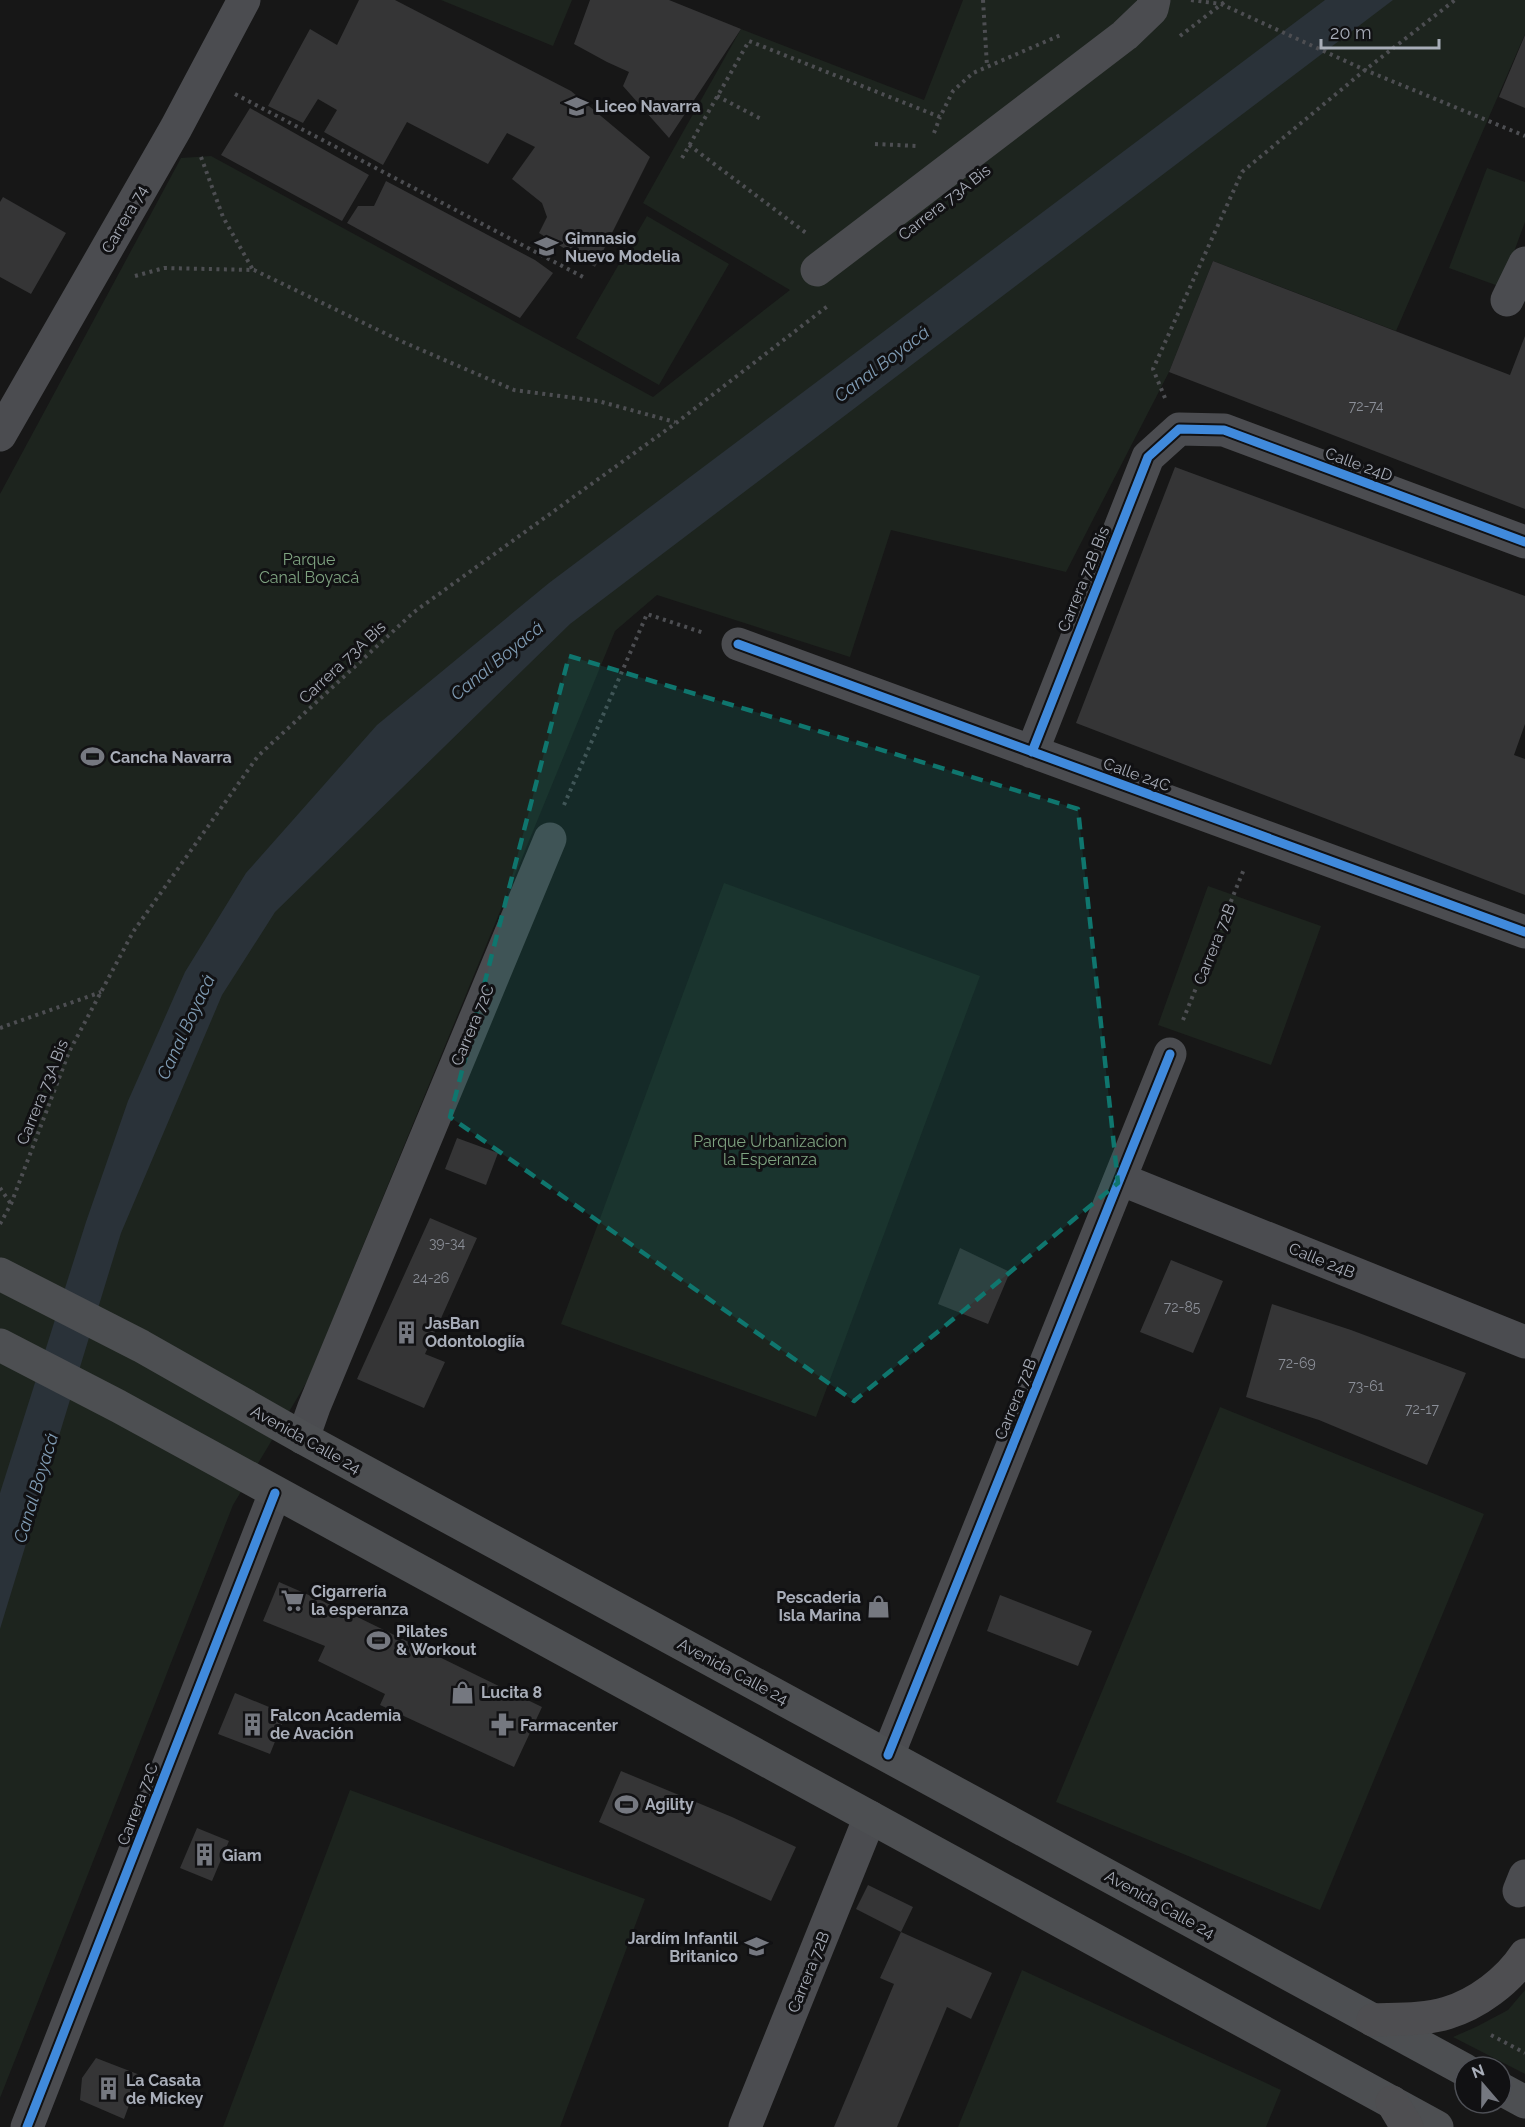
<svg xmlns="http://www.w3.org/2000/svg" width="1525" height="2127" viewBox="0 0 1525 2127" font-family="Raleway,sans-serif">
	<rect width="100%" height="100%" fill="#171717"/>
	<path fill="#1d241e" d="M441,0H572L553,46Z
		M963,0H1525V34L1396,331L1213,261L1169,372L1066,572L891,530L850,657L657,595L615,631L308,1380L233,1505L0,2098V494L181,158L211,156L653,397L790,290L643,203L741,29L924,100Z
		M1487,168L1525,182V222L1501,287L1449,268Z
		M647,216L729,264L659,385L576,338Z
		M724,883L980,976L816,1417L561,1324Z
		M1208,886L1321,926L1271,1065L1158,1025Z
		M1220,1407L1484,1514L1320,1910L1056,1802Z
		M350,1790L645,1899L560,2127H223Z
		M1022,1970L1281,2090L1266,2127H958Z
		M1525,1990V2074L1453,2037L1476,2027L1508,2010Z"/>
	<path fill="#2a3239" d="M1325,0H1393L570,624L275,912L222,995L121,1233L0,1629V1493L86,1222L128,1101L185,972L246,873L377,725L549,583Z"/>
	<path fill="#353536" d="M359,0H395L571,91L650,157L595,267L539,233L547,217L542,203L512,179L535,147L507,133L488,164L407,122L383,165L324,132L337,110L318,99L303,123L268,106L310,29L337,45Z
		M590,0H669L741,29L669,138L623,86L629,72L607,62L574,44Z
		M1525,35V108L1499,97Z
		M250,108L369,175L342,221L221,155Z
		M386,181L535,260L553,273L520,318L347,223L358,206H374Z
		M3,197L66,233L31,294L0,277V202Z
		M1213,261L1510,375L1525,336V509L1169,372Z
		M1175,467L1525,596V724L1514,755L1525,759V895L1076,723Z
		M457,1138L498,1153L486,1185L445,1169Z
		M430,1218L477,1238L425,1354L445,1362L424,1408L357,1379Z
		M960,1248L1010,1272L988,1324L938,1304Z
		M1171,1260L1223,1281L1193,1353L1140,1332Z
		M1272,1304L1351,1330L1466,1373L1427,1465L1319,1420L1246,1397Z
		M279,1582L343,1610L542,1707L514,1767L380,1705L385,1694L318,1661L325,1646L263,1621Z
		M1000,1595L1092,1631L1078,1666L987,1631Z
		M235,1693L286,1714L270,1754L218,1734Z
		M621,1771L732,1817L796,1847L771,1901L599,1822Z
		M197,1828L229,1841L212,1881L180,1868Z
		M868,1885L913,1907L901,1932L856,1909Z
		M901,1932L992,1973L971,2019L947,2007L897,2127H834L894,1984L880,1978Z
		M96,2058L140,2075L124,2119L80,2100L82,2078Z"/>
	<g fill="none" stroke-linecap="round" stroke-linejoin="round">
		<path stroke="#4d4e52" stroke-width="4" stroke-dasharray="3 4.5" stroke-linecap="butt" d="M983,0L987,66
			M1191,0L1221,4L1365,70L1525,136
			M1180,36L1227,0
			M235,94L585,278
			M717,96L761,119
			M934,133L940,117
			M875,144L917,146
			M689,145L806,233
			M201,157L223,217L253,270
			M682,158L749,41L940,117L953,91L973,73L1063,34
			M135,276L164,268L254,270L403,342L514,390L598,401L675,422
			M1165,398L1153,369L1242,172L1365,70L1455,0
			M564,805L647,614L704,633
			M1183,1020L1244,869
			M0,1028L101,992
			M0,1188L11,1204
			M0,1224L11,1204L69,1052L133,932L258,756L414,612L676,423L829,305
			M1491,2035L1525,2053"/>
		<path stroke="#4b4c50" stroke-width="33" d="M817,270L1125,35L1152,9L1154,0
			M1507,300L1525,263
			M0,435L176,128L244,0
			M738,644L1525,932
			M1032,752L1148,457L1179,429L1224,430L1525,542
			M1120,1179L1525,1342
			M303,1438L314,1407L550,839
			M888,1755L1170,1054
			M1519,1891L1525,1876
			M27,2127L275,1493
			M745,2127L870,1817"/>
		<path stroke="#4d4f52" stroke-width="33" d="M0,1274L141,1346L303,1438L1465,2070
			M0,1345L118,1406L1437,2127
			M1501,2089L1525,2102"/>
		<path stroke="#4e4e51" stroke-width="33" d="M1373,2020C1397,2019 1424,2020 1447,2013C1477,2004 1508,1981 1525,1955
			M1392,2102L1407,2127"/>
		<defs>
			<path id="cycleway" d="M738,644L1525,932
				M1032,752L1148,457L1179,429L1224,430L1525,542
				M888,1755L1170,1054
				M27,2127L275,1493"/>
		</defs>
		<use href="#cycleway" stroke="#111113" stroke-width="13"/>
		<use href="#cycleway" stroke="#408adc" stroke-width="9"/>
	</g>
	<path fill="#0f766e" fill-opacity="0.2" stroke="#0f766e" stroke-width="4.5" stroke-dasharray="12 8" stroke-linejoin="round" d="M569,656L1078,809L1118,1183L854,1401L450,1117Z"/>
	<defs>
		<symbol id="school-bare" viewBox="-9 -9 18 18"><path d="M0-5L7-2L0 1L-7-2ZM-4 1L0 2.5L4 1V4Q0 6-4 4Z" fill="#757880" stroke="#111113" stroke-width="2.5" paint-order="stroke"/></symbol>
		<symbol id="stadium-bare" viewBox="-9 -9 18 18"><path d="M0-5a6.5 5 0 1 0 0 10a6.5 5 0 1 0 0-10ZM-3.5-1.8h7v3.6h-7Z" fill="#757880" stroke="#111113" stroke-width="2.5" paint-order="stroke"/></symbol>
		<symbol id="building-bare" viewBox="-9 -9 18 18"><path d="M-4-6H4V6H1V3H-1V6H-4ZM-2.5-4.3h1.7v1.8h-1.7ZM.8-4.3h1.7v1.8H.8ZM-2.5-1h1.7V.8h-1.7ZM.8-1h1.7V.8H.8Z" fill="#757880" stroke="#111113" stroke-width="2.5" paint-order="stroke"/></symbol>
		<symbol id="supermarket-bare" viewBox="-9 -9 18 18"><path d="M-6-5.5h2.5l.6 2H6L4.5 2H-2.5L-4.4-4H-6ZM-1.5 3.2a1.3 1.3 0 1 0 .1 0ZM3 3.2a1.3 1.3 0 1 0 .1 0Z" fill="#757880" stroke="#111113" stroke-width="2.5" paint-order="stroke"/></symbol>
		<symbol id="shop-bare" viewBox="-9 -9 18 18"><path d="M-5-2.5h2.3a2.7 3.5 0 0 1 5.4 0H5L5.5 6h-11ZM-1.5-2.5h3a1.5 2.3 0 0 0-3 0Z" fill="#757880" stroke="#111113" stroke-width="2.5" paint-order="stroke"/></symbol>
		<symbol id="pharmacy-bare" viewBox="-9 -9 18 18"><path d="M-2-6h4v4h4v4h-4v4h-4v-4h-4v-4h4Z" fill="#757880" stroke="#111113" stroke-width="2.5" paint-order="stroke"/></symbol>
	</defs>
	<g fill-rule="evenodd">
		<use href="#school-bare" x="560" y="90" width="33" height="33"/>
		<use href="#school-bare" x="530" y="230" width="33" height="33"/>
		<use href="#stadium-bare" x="76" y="740" width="33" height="33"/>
		<use href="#building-bare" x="390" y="1316" width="33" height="33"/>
		<use href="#supermarket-bare" x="276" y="1584" width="33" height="33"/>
		<use href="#shop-bare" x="862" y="1590" width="33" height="33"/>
		<use href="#stadium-bare" x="362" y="1624" width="33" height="33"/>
		<use href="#shop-bare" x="446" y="1676" width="33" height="33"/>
		<use href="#building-bare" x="236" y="1708" width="33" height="33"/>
		<use href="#pharmacy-bare" x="486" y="1708" width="33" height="33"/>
		<use href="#stadium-bare" x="610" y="1788" width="33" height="33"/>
		<use href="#building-bare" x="188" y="1838" width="33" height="33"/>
		<use href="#school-bare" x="740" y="1930" width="33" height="33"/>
		<use href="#building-bare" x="92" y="2072" width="33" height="33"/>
	</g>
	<g text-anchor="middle" stroke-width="6" stroke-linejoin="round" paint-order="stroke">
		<g font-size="14" fill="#8b8f98">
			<text x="1366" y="411">72-74</text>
			<text x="447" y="1248">39-34</text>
			<text x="431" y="1283">24-26</text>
			<text x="1182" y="1312">72-85</text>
			<text x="1297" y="1368">72-69</text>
			<text x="1366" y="1391">73-61</text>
			<text x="1422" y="1414">72-17</text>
		</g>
		<g font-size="16" font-weight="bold" fill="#a8adb8" stroke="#111113" text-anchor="start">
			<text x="595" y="112">Liceo Navarra</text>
			<text x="565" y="244">Gimnasio<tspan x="565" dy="18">Nuevo Modelia</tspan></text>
			<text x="110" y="763">Cancha Navarra</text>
			<text x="425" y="1329">JasBan<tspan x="425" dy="18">Odontologiía</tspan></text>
			<text x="311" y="1597">Cigarrería<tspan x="311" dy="18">la esperanza</tspan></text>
			<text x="861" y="1603" text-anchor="end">Pescaderia<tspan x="861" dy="18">Isla Marina</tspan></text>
			<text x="396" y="1637">Pilates<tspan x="396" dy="18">&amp; Workout</tspan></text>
			<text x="481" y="1698">Lucita 8</text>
			<text x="270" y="1721">Falcon Academia<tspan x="270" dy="18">de Avación</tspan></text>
			<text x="520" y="1731">Farmacenter</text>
			<text x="645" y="1810">Agility</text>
			<text x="222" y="1861">Giam</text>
			<text x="738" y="1944" text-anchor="end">Jardím Infantil<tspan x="738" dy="18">Britanico</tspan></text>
			<text x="126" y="2086">La Casata<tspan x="126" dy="18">de Mickey</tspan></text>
		</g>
		<g font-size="16" fill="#a8adb8" stroke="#111113">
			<text transform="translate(944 202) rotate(-38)" y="6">Carrera 73A Bis</text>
			<text transform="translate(124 219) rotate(-60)" y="6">Carrera 74</text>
			<text transform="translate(1359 464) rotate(20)" y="6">Calle 24D</text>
			<text transform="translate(1083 579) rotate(-68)" y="6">Carrera 72B Bis</text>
			<text transform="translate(342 662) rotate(-43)" y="6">Carrera 73A Bis</text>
			<text transform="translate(1137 774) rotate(20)" y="6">Calle 24C</text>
			<text transform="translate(1214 944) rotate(-68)" y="6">Carrera 72B</text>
			<text transform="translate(472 1025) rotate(-67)" y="6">Carrera 72C</text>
			<text transform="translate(42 1092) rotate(-68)" y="6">Carrera 73A Bis</text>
			<text transform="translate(1322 1260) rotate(22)" y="6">Calle 24B</text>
			<text transform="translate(1015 1399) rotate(-68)" y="6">Carrera 72B</text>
			<text transform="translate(306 1439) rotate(29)" y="6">Avenida Calle 24</text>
			<text transform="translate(733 1671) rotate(28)" y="6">Avenida Calle 24</text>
			<text transform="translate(137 1804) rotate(-69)" y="6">Carrera 72C</text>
			<text transform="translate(1160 1904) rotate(29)" y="6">Avenida Calle 24</text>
			<text transform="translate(808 1972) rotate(-68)" y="6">Carrera 72B</text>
		</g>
		<g font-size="16" fill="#7fa381" stroke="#111113">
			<text x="309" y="565">Parque<tspan x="309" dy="18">Canal Boyacá</tspan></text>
			<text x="770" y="1147">Parque Urbanizacion<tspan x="770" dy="18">la Esperanza</tspan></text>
		</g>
		<g font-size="18" font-style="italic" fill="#7f9bb3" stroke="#111113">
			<text transform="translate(882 364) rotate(-37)" y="6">Canal Boyacá</text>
			<text transform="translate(497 661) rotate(-39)" y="6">Canal Boyacá</text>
			<text transform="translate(186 1027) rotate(-65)" y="6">Canal Boyacá</text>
			<text transform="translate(36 1488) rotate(-73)" y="6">Canal Boyacá</text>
		</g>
	</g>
	<g transform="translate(1483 2085) rotate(340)"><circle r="28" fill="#111113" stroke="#4d4f55" stroke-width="1.5"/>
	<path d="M0-4.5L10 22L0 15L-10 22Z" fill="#757880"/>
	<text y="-9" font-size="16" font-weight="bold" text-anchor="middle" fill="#a8adb8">N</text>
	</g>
	<path d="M1321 39v9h118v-9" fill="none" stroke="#a8adb8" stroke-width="3"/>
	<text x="1330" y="39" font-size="18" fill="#a8adb8" stroke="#111113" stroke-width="4.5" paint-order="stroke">20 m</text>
</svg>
